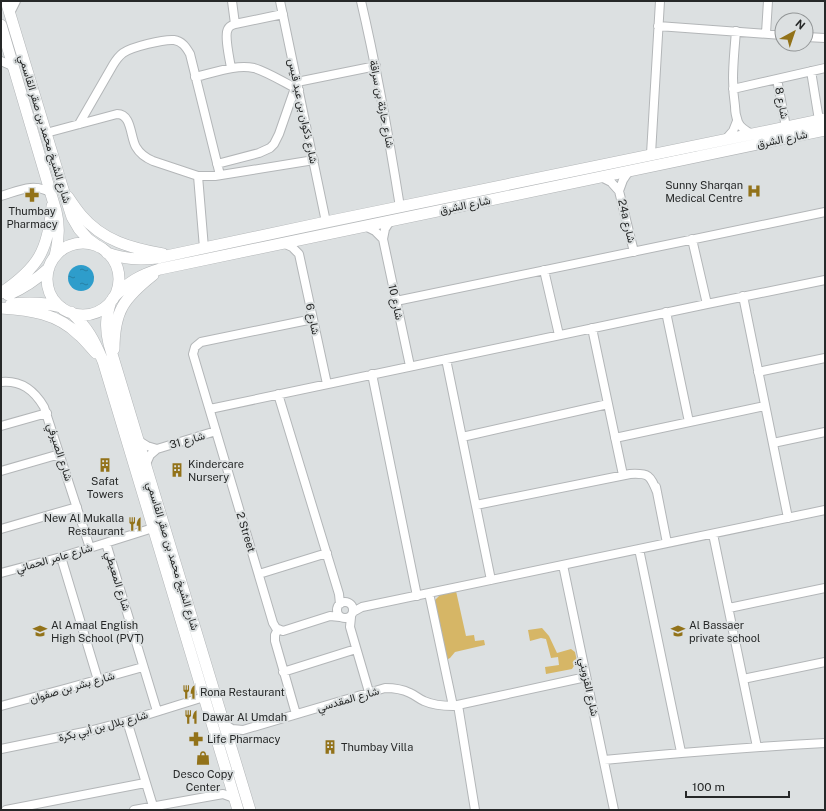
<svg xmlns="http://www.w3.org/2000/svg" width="826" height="811" viewBox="0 0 826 811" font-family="'Public Sans',Vazirmatn,sans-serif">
	<defs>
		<pattern id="water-ripples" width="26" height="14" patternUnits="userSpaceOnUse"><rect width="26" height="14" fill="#2e9dcb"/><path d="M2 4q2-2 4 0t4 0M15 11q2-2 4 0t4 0" fill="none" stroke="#2780a5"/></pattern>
	</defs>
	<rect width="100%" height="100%" fill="#dce0e1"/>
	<path fill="#d6b666" d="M456,591L466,636L474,635L475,641L484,640L485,645L455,652L450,658L444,661L433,602L440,595Z
		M542,628L549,636L557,653L571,649L575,652L577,661L572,669L546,674L545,667L559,665L558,657L551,658L546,639L541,638L530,641L528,630Z"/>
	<path fill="url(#water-ripples)" d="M68 278a13 13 0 1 1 26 0a13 13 0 1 1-26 0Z"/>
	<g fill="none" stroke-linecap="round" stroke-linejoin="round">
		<defs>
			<path id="minor" d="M232,1L235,24
				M280,1L326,222
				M361,1C377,69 389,138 400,207
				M10,13L16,1
				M658,26L782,35
				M736,31C734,56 731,81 735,106C735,111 736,117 738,122C740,127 746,131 752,134
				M766,33L768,1
				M806,37L825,38
				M1,61L10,65L14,69
				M231,68C230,61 224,35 228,29C229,26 232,25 235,24L283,14
				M811,71L819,120
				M195,77C214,73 235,64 254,68C268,72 285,83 299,90
				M777,79L786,127
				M297,82L376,66
				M733,89L825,68
				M79,124L113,65C116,60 119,56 123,53C131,47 164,39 174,40C182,41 186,47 190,54L220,175
				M46,133L117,114C132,114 130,137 136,147C140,154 146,158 153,161L198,176H215L314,160
				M726,139L733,131L737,121
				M651,154L660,1
				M217,164L259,153L270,148L274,144L279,134L295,88
				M198,176L204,248
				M601,177L611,182L619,191L634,252
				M619,191L623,180L629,171
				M1,196C18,191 34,182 51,193
				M390,221L385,229L383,239L410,366
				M365,226L375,231L383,239
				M692,239L707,304
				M283,243L292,247L299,254L327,384
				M544,270L559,335
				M743,296L788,518
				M396,301L825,212
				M666,312L689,422
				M592,328L623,475
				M446,359L491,580
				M758,372L825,358
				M372,374L417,596
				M1,382C21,380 34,390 44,407L90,548
				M278,394L339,594L340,604
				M210,409L707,304L825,280
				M1,426L47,413
				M462,437L608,404
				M615,438L765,406
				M139,441L147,446L157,449
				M773,443L825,432
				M146,464L150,455L157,449L216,431
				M1,471L60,454
				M656,487L667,543
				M476,505L630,474C649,473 650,475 657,492
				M1,529L77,507
				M713,534L757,747
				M106,543L157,711
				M639,549L681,752
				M61,557L98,680
				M563,565L614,810
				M1,573L61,557L153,528
				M259,574L327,553
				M429,593L453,706
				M337 610a8 8 0 1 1 16 0a8 8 0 1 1-16 0Z
				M729,608L825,588
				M353,612L362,607L825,510
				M351,617L350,627L369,692
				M278,629L276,628L273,623L193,354L195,347L201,342L313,319
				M278,629L275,635V641L296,714
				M278,629L283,631L330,616L340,617
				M283,672L356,649
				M743,679L825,662
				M458,705L475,810
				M1,706L68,688L143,667
				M127,721L153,806
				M223,723L232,729L243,730L385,688C394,688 402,689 410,693C415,695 419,699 424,701C433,705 443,706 453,706L586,677
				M1,749L89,731L127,721L204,697
				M604,760C677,753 751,747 825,743
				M6,810L145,783
				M134,810L223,794L234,798"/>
			<path id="major" d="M6,1L62,186L72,217L79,229L88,239L99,247
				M1,25L56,211C60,227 59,240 55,256
				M68,197C72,203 76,209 81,215C103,241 131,248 163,254
				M47 279a36 36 0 1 1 72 0a36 36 0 1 1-72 0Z
				M107,253C125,259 138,260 157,258L326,222L825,119
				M1,293C38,268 48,251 52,206
				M8,295C24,288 36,280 49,268
				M113,298C128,282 140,275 160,269L825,130
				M111,301C106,316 105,328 109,344L250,810
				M11,304C29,302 44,302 61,307
				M1,308C30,310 57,313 79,335C85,340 90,347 96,353
				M71,312C88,328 94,340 103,361L238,810
				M114,349C114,311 124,298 153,275"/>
		</defs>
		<use href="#minor" stroke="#b3b6b8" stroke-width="10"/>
		<use href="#major" stroke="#b3b6b8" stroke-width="12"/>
		<use href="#minor" stroke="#fff" stroke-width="8"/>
		<use href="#major" stroke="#fff" stroke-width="11"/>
	</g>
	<defs>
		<symbol id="hospital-bare" viewBox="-9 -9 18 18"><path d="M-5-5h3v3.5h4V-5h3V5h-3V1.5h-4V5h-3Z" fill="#927219" stroke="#dce0e1" stroke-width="2.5" paint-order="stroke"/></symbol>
		<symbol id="pharmacy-bare" viewBox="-9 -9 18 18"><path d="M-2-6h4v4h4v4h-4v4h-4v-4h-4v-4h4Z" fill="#927219" stroke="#dce0e1" stroke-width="2.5" paint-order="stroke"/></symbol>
		<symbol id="building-bare" viewBox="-9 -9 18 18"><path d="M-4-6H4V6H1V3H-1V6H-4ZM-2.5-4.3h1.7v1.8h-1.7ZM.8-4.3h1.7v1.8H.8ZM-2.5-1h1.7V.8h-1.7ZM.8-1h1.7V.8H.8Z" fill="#927219" stroke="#dce0e1" stroke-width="2.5" paint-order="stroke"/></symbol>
		<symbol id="restaurant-bare" viewBox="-9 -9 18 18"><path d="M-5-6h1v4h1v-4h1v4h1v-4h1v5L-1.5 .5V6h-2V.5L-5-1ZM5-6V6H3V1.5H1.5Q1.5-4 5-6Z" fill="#927219" stroke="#dce0e1" stroke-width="2.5" paint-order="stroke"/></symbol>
		<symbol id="school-bare" viewBox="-9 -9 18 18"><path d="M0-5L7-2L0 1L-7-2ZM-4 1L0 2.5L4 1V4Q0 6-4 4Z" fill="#927219" stroke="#dce0e1" stroke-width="2.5" paint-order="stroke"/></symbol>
		<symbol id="shop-bare" viewBox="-9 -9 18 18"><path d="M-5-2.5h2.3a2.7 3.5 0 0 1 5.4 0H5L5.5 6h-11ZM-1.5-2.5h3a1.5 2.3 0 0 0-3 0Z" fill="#927219" stroke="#dce0e1" stroke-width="2.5" paint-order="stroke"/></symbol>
	</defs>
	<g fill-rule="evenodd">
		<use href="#hospital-bare" x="744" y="181" width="20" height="20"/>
		<use href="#pharmacy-bare" x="22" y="185" width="20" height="20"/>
		<use href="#building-bare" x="95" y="455" width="20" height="20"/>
		<use href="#building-bare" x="167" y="460" width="20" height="20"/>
		<use href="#restaurant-bare" x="125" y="514" width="20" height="20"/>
		<use href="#school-bare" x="30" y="621" width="20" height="20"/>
		<use href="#school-bare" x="668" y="621" width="20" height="20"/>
		<use href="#restaurant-bare" x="179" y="682" width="20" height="20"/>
		<use href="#restaurant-bare" x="181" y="707" width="20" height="20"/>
		<use href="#pharmacy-bare" x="186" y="729" width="20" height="20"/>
		<use href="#building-bare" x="320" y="737" width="20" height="20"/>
		<use href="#shop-bare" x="193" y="748" width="20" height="20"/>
	</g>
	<g text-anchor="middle" stroke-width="4" stroke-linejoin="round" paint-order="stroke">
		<g font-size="11" fill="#262828" stroke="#dce0e1">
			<text transform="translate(782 103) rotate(79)" y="4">شارع 8</text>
			<text transform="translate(382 104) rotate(79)" y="4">شارع حارثة بن سراقة</text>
			<text transform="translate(303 111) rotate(78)" y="4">شارع ذكوان بن عبد قيس</text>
			<text transform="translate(45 129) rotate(73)" y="4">شارع الشيخ محمد بن صقر القاسمي</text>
			<text transform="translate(782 139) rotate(-12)" y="4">شارع الشرق</text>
			<text transform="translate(465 205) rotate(-12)" y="4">شارع الشرق</text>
			<text transform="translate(627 221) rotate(77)" y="4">24a شارع</text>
			<text transform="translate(396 302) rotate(78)" y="4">شارع 10</text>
			<text transform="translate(313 319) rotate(78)" y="4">شارع 6</text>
			<text transform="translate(187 440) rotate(-16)" y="4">شارع 31</text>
			<text transform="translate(60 452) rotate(72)" y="4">شارع الصيرفي</text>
			<text transform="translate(246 532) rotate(73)" y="4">2 Street</text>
			<text transform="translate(173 556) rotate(73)" y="4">شارع الشيخ محمد بن صقر القاسمي</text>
			<text transform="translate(54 558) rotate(-16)" y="4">شارع عامر الحماني</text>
			<text transform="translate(118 581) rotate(73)" y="4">شارع المعيطي</text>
			<text transform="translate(72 687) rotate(-16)" y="4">شارع بشر بن صفوان</text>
			<text transform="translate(589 687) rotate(78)" y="4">شارع القزويني</text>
			<text transform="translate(348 699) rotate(-16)" y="4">شارع المقدسي</text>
			<text transform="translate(103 726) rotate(-15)" y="4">شارع بلال بن أبي بكرة</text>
		</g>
		<g font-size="11" fill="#262828" stroke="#dce0e1" text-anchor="start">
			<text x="743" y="189" text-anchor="end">Sunny Sharqan<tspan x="743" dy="13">Medical Centre</tspan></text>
			<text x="32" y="215" text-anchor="middle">Thumbay<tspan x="32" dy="13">Pharmacy</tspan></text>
			<text x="188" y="468">Kindercare<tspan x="188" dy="13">Nursery</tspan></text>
			<text x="105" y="485" text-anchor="middle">Safat<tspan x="105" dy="13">Towers</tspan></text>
			<text x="124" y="522" text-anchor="end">New Al Mukalla<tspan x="124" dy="13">Restaurant</tspan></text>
			<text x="51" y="629">Al Amaal English<tspan x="51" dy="13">High School (PVT)</tspan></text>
			<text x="689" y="629">Al Bassaer<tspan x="689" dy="13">private school</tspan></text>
			<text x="200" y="696">Rona Restaurant</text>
			<text x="202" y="721">Dawar Al Umdah</text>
			<text x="207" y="743">Life Pharmacy</text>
			<text x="341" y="751">Thumbay Villa</text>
			<text x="203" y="778" text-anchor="middle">Desco Copy<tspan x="203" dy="13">Center</tspan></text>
		</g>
	</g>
	<rect width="826" height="811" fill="none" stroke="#262828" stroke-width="4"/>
	<g transform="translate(794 32) rotate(40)"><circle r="19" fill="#dce0e1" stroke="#939697"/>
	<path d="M0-3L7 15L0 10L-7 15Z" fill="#927219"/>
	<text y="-6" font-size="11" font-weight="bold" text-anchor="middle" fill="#262828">N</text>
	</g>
	<path d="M686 791v6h103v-6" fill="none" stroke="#262828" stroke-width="2"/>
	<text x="692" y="791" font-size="12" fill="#262828" stroke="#dce0e1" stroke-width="3" paint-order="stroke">100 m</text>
</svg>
